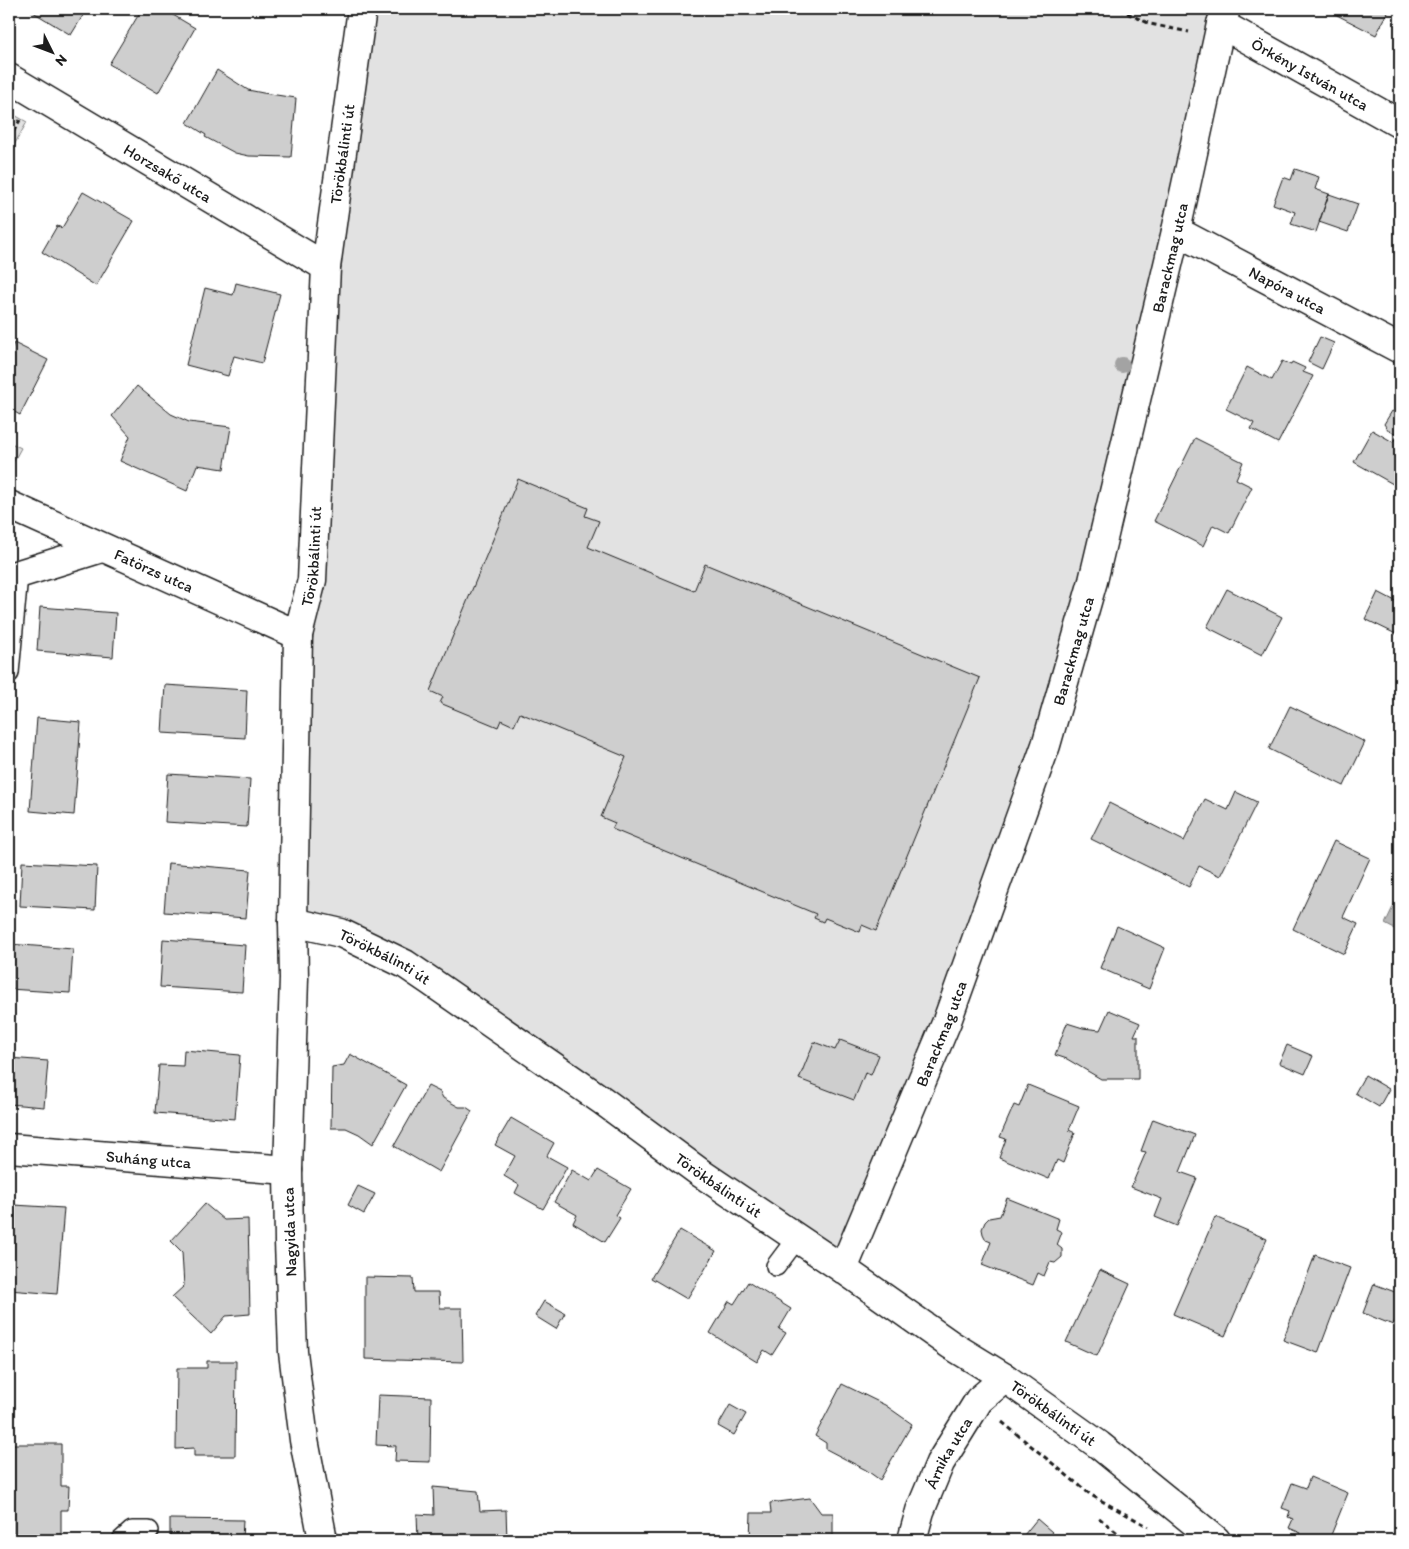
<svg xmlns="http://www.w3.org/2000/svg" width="1409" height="1549" viewBox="0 0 1409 1549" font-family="Itim,sans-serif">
	<rect width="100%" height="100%" fill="#fff"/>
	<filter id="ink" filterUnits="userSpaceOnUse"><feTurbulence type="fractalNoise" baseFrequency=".02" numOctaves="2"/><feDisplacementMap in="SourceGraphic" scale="10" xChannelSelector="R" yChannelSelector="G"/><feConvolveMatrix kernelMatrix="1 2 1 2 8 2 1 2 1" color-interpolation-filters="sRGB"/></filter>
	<g filter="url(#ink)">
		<path fill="#e2e2e2" stroke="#7f7f7f" d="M362,9H1198L1221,24L1093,581L843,1269L430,981L293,922L298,635Z
			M9,112L27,122L9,154Z
			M9,442L21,448L9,470Z"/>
		<path fill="#b8b8b8" stroke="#7a7a7a" d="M1400,892V932L1385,924Z"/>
		<path fill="#cecece" stroke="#1c1c1c" d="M28,9H87L71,35Z
			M142,9H163L195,28L158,93L109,64Z
			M1336,9H1390L1376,35L1333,13Z
			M217,70L248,90L263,93L296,98L291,157L249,156L235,153L205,137L206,135L187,123Z
			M1295,169L1319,177L1315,189L1329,194L1316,232L1291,224L1295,212L1273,204L1283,177L1291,180Z
			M83,192L134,221L96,286L42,252L57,226L62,228Z
			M1329,194L1358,204L1348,232L1319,222Z
			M236,283L280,294L262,363L234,356L228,376L186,365L205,288L233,295Z
			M1320,337L1334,343L1322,369L1308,362Z
			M14,343L48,360L20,415L9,409V354Z
			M1282,361L1291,365L1292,362L1305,368L1303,372L1313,376L1278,443L1251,429L1254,423L1226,409L1247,367L1272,380Z
			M137,386L171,414L189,422L231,427L224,469L197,465L187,491L120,461L130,436L112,416Z
			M1392,411L1400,415V488L1354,462L1372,430L1393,442L1398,434L1389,431L1384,424Z
			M1195,438L1243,462L1236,479L1252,487L1229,533L1213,525L1203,546L1154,521Z
			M518,479L588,508L585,516L599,521L588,547L694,591L705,564L980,678L876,931L862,925L860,932L825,918L823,922L814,918L816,914L612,829L615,823L601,817L626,757L520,713L514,726L501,720L498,727L440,703L443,697L430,691Z
			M1227,589L1282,617L1262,655L1207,627Z
			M1378,592L1399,603L1400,601V636L1365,619Z
			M40,607L116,613L113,657L37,651Z
			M165,685L247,690L245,738L162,733Z
			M1290,706L1365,742L1344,786L1269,749Z
			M37,718L81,722L74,815L30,811Z
			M1400,741V757L1393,754Z
			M168,774L250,779L247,827L165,822Z
			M1236,792L1257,802L1220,876L1199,866L1189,887L1091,839L1109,803L1184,841L1205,799L1228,810Z
			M1334,841L1370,858L1343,917L1358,924L1344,954L1293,929Z
			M22,862L97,866L95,910L20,906Z
			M168,863L250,870L246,918L164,912Z
			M1117,926L1165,948L1149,989L1100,968Z
			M163,939L245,945L242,992L160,987Z
			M9,944L73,949L70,993L9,989Z
			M1109,1010L1140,1023L1134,1036H1138V1079H1101L1067,1059L1055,1055L1067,1023L1083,1028L1100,1030Z
			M840,1040L879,1055L871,1075L865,1073L854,1100L799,1079L814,1042L835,1050Z
			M1287,1045L1313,1056L1305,1074L1279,1063Z
			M184,1050L240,1055L235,1119L155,1113L159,1065L183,1066Z
			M350,1054L406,1085L373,1144L359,1134L346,1128H331L332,1067L344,1065Z
			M9,1058L48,1061L44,1107L9,1104Z
			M1365,1075L1389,1089L1379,1107L1355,1093Z
			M1028,1085L1079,1106L1069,1130L1075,1133L1063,1163L1057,1160L1049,1179L999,1158L1006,1139L1000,1137L1014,1105L1019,1107Z
			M428,1086L440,1092L443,1098L459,1107H466L472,1111L439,1172L394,1146Z
			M511,1118L554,1143L547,1156L567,1167L543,1209L515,1193L519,1185L504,1176L515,1156L495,1145Z
			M1153,1119L1195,1135L1180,1172L1197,1178L1177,1226L1155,1217L1162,1199L1131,1187L1146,1152L1141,1151Z
			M572,1170L591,1181L598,1170L631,1189L615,1215L620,1218L605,1242L573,1223L577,1215L554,1202Z
			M358,1186L375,1194L364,1214L348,1205Z
			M1007,1198L1059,1219L1056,1229L1062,1232L1057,1245L1062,1249V1257L1055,1263L1050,1262L1044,1276L1038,1273L1033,1285L982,1265L991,1242L986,1240L983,1234L982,1229L985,1222L989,1218L1000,1216Z
			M205,1204L224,1220L248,1219L250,1314L226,1316L211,1334L172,1297L184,1286L182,1252L171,1241Z
			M14,1205L64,1208L57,1294L9,1290V1268Z
			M1215,1217L1267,1239L1225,1336L1173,1314Z
			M680,1230L716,1251L687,1299L651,1278Z
			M1315,1255L1350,1268L1318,1353L1283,1340Z
			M1100,1270L1130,1284L1097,1356L1066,1342Z
			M365,1277L413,1278L414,1292H439L440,1308H462L463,1362L365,1359Z
			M748,1282L791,1309L779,1329L786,1333L772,1355L764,1350L757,1362L710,1333L729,1301L734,1304Z
			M1374,1284L1400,1294V1308L1393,1325L1363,1313Z
			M544,1301L565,1313L556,1329L535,1316Z
			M207,1361H236L235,1456H194V1448L176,1449L177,1368H207Z
			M842,1384L885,1405L912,1424L880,1480L866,1470L826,1449V1443L815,1436Z
			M378,1395L431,1397L430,1462L395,1461L396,1446L376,1445Z
			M730,1405L746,1414L734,1435L718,1426Z
			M9,1444H61V1486H69L68,1510H61V1540H9Z
			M1310,1477L1348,1493L1329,1540H1306L1299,1537L1301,1533L1289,1528L1293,1519L1288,1517L1290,1511L1282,1508L1292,1483L1306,1488Z
			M433,1487L478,1491L480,1511L506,1510L507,1540H418L417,1514L434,1515Z
			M810,1498L821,1513H833V1540H750L751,1513H771L770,1503Z
			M170,1519L243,1520L242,1540H170Z
			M1037,1519L1052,1532L1048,1537L1052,1540H1020Z"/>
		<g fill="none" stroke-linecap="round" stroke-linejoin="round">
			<defs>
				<path id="service" d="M9,673L18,575
					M776,1266L797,1238
					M122,1540L132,1531H149"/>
				<g id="minor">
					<path id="s1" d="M1221,24L1400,124"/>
					<path id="s2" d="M9,78L326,267"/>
					<path id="s3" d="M1176,231L1400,349"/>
					<path id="s4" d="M9,505L298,635"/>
					<path d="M9,577L102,548"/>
					<path id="s5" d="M293,922L341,933L405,964L430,981L603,1101L702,1174L843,1269L951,1345L1005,1378L1099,1445L1216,1540"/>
					<path id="s6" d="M9,1148L288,1170"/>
					<path id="s7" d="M843,1269L947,1021L1046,745L1093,581L1176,231L1221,24L1226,9"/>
					<path id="s8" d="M323,1540L304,1440L293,1352L289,1242L288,1170L294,978L293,922L298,635L312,580L326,267L362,9"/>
					<path id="s9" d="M912,1540L920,1511L940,1463L979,1400L1005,1378"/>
				</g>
			</defs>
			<use href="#service" stroke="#1c1c1c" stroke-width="22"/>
			<use href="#minor" stroke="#1c1c1c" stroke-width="31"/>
			<path stroke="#1c1c1c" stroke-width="3" stroke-dasharray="5 4" stroke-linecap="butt" d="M1119,9L1150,24L1189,32
				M9,139L20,120
				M1002,1422L1091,1495L1149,1527
				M1099,1518L1126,1540"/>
			<use href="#service" stroke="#fff" stroke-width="19"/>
			<use href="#minor" stroke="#fff" stroke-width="28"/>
		</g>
		<circle fill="#a3a3a3" cx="1122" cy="365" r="8"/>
	</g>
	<g text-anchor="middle" stroke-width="5" stroke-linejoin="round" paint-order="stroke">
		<g font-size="16" fill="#1c1c1c" stroke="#fff">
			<text dy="6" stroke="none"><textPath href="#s1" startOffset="102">Örkény István utca</textPath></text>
			<text dy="6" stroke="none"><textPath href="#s8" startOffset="1392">Törökbálinti út</textPath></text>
			<text dy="6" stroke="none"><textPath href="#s2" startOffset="185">Horzsakő utca</textPath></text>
			<text dy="6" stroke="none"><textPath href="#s7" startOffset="1065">Barackmag utca</textPath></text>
			<text dy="6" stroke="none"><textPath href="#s3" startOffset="126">Napóra utca</textPath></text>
			<text dy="6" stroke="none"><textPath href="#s8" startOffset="988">Törökbálinti út</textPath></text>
			<text dy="6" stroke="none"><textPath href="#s4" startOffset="159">Fatörzs utca</textPath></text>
			<text dy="6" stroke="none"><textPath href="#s7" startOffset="660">Barackmag utca</textPath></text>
			<text dy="6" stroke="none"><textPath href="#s5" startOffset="99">Törökbálinti út</textPath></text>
			<text dy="6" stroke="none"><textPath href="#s7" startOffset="255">Barackmag utca</textPath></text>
			<text dy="6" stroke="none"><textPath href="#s6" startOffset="140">Suháng utca</textPath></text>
			<text dy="6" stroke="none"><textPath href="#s5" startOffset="504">Törökbálinti út</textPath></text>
			<text transform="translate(289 1232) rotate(-92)" y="6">Nagyida utca</text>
			<text dy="6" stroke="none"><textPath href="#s5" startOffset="909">Törökbálinti út</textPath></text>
			<text dy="6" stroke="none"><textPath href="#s9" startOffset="95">Árnika utca</textPath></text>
		</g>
	</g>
	<rect width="1409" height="1549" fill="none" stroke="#fff" stroke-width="30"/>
	<rect x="15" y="15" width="1379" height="1519" fill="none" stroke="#1c1c1c" stroke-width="2" filter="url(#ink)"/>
	<g transform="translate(52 52) rotate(132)" stroke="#ffffff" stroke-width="4" paint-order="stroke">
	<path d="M0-4L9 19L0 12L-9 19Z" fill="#1c1c1c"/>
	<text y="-8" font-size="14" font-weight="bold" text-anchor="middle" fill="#1c1c1c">N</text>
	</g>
</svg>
